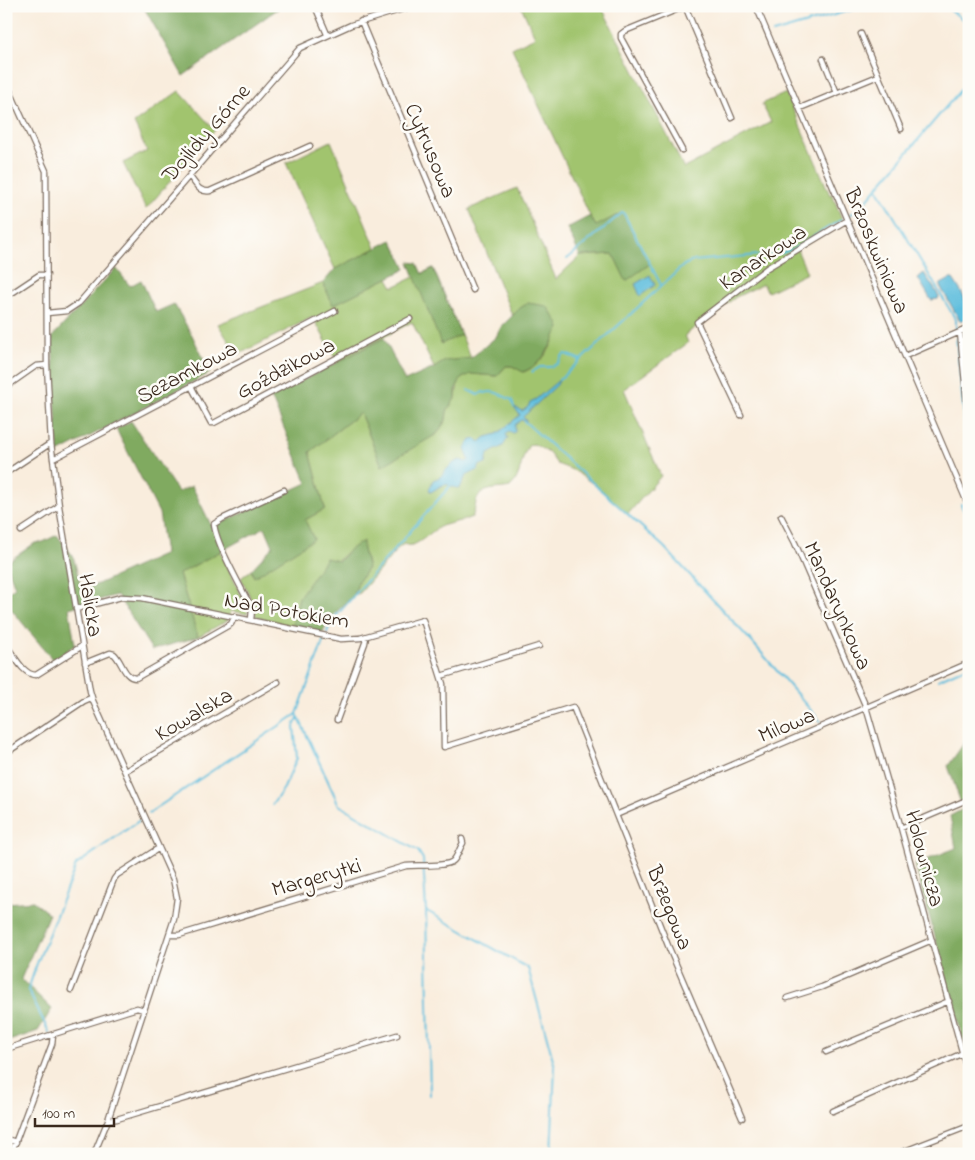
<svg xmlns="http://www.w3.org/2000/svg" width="975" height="1160" viewBox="0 0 975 1160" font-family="'Indie Flower',sans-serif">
	<rect width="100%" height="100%" fill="#fdfcf7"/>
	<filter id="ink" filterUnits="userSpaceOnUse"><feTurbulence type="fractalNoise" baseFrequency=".02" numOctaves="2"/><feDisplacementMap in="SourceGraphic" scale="10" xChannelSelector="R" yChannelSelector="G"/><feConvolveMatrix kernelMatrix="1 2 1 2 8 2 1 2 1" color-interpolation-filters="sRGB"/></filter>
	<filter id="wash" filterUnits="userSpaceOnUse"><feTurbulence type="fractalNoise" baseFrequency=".0096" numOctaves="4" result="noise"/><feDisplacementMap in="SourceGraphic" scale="20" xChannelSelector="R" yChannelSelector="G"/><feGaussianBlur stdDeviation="1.12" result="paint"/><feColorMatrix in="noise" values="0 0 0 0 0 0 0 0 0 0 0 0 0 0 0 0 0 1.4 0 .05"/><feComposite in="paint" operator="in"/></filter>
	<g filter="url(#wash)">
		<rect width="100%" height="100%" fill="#f9eddd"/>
		<path fill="#a1c46e" stroke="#6e7746" d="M521,6H601L684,168L771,122L762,104L786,93L830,195L832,194L842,219L796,247L807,273L768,292L763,284L736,297L685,335L688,343L624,389L661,476L628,514L596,486L575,471L557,464L549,453L534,444L529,445C520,458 522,477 510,487C498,490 481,486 476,502C475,507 475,511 472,517C463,521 454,522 445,525C431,528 417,551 404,544L399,547L360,593L354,595L358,582L368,568L363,550L350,549L299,597L292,627L255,616L256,609L241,578L251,570L254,577L305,520L325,509L310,452L360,413L382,466L442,425L446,420L447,411L456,397L458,382L462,378L471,374L497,376L506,366H512L524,372C540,365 552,350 556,332L528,303L512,315L469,209L517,188L556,279L580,256L613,254L650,264L596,226L590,216L512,48L535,37Z
			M179,91L215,130L146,209L123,163L147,151L134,123Z
			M331,141L376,248L335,269L286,163Z
			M433,268L471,358L445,361L434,368L412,322L337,362L313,317L237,355L218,324L323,283L333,304L388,278L393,287Z
			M220,551L248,609L247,614L231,611L228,620L198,637L179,574Z"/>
		<path fill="#80aa61" stroke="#5e6a40" d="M143,6H278L279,8L183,76Z
			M623,212L650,264L626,281L613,254L580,256L567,228L590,216L596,226Z
			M392,240L406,269L333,305L323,283L335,269Z
			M409,262L417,263L422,274L433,268L461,335L441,344Z
			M116,268L130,286L141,280L156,312L174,304L192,335L210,373L58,453L52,337Z
			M528,303L547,306L559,324L560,329C556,332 556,335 554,339C546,354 540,365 523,372L512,366H506L497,376L471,374L462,378L456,388V397L447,411L446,420L437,434L382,466L360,413L310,452L325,509L305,520L314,539L254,577L251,570L273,546L265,527L179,574L198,637L152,650L117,595L69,608L75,645L53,660L6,603V593L15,587L6,563L35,543L43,542L57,535L73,556L82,591L165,554L159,513L116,429L131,421L178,492L192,486L212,527L307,483L271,397L384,338L405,381L434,368L445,361L471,358L496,337L501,327L520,308Z
			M363,541V550L368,568L358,582L354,595L328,620L323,633L292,627L299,597L326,558L339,561L350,549Z
			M969,736V1061L915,864L956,848L950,816L963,809L948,766Z
			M33,901L49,914L21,979L52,1009L38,1031L6,1042V903Z"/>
		<path fill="#5fbedd" stroke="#4d747e" d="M924,273L939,296L938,299L931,300L918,278Z
			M650,275L655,285L640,296L635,284Z
			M950,279H953C961,291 969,303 969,318L960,321L940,286L941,284Z
			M560,379L557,385L523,417L527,421L521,420L515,425V432L513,433L509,431L506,435L508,438L503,446L488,454L486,464L480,465L478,470L466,476L460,488C453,489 450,483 443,485C439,486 435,490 431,492L429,490L433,480L440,477C447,470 450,463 460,460L466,462L469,460L465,448L471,440L476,439L480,442L486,437L497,434L520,415L513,406L522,411L528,407L530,402L536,399Z"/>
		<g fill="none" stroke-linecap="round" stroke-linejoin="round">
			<path stroke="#5fbedd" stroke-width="2" d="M945,6L969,24
				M773,33L865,6
				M763,36H765
				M877,188L956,320V329
				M848,216L860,208L969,80
				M567,259L623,212L661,285
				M956,337L969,464
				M532,372L540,367H550L557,364L563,355L565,354L581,360
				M559,380L684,265L693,261L782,253L793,249L842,219
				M468,390L478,395L483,392L485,393C495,389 503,397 512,400L514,407
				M524,421L664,547L753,643L820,721
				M963,504L961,505L969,520
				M327,633L330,623L450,486
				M938,680L969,666
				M297,714L339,805L418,851L423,859L426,911L430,1095
				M272,805L284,788L297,758L294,726L298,718
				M149,813L297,714L324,639
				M427,911L528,968L555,1067L551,1154
				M49,1032L28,990L36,966L76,865L140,820"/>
		</g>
	</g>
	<g filter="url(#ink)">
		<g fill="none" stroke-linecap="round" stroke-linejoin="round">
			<defs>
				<path id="street" d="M315,6L327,34
					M685,6L732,118
					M756,6L969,507
					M361,21L473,290
					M861,34L901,129
					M823,59L837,93
					M6,82L46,171L47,365L51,443L59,506L90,691L93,701L173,879L177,898L174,919L108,1120L94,1154
					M800,108L878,76
					M682,150L621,38V34L625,31L686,6
					M189,176C196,183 198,193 210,191L310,146
					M6,297L39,275H47
					M47,313L67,311L79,303L300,48L351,25L413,6
					M960,332L969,423
					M905,356L969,328
					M191,386L211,423H214L410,319
					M6,387L36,366L47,365
					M741,415L697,322L767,268L847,220
					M53,459L335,311
					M6,473L51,443
					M781,516L795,543L866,707L901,828L969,1077
					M21,531L59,506
					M76,609L121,597L142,598L341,639L360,638L423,620L443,684L444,747L573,707L669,948L742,1118
					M251,620L252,609C242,589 216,544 214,524L222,519L284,490
					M6,645C14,655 23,675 36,675L82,646
					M85,663L110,653L114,654C122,661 124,678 136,678L231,624L235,616
					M441,676L539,646
					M337,720L365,643L366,637
					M6,753L84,701L91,698
					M125,771L278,682
					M616,815L969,663
					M901,828L969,799
					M169,935H179L406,866C417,865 447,867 453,861C458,856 459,849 463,843L462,839
					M71,990L114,879L117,875L159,848
					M787,998L822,987L932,940
					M6,1049L137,1008L144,1010
					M826,1052L949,1001
					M833,1111L963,1053
					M108,1120L117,1119L397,1035
					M6,1139L16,1142
					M11,1154L52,1044L53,1035
					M897,1154L969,1126"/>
			</defs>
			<use href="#street" stroke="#7e6e61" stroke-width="7"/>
			<use href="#street" stroke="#fff" stroke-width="4.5"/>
		</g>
	</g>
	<g text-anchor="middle" stroke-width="5" stroke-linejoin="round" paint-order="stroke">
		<g font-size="22" fill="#3b2a1e" stroke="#fdfcf7">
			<text transform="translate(205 132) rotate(-49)" y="8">Dojlidy Górne</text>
			<text transform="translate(432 150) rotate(67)" y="8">Cytrusowa</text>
			<text transform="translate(878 250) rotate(67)" y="8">Brzoskwiniowa</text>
			<text transform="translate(762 256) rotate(-34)" y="8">Kanarkowa</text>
			<text transform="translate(285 367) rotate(-28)" y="8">Goździkowa</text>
			<text transform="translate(186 371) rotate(-28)" y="8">Sezamkowa</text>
			<text transform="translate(92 605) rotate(81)" y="8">Halicka</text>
			<text transform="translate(839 605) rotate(66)" y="8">Mandarynkowa</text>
			<text transform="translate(287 609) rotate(10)" y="8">Nad Potokiem</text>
			<text transform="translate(193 713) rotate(-30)" y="8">Kowalska</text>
			<text transform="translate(786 724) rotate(-23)" y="8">Milowa</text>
			<text transform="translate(926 858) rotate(75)" y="8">Holownicza</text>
			<text transform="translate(316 876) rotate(-16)" y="8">Margerytki</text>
			<text transform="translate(671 907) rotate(68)" y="8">Brzegowa</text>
		</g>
	</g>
	<rect width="975" height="1160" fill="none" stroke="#fdfcf7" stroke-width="25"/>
	<path d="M35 1118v8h79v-8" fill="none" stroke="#3b2a1e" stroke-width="2.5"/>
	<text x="42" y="1118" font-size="15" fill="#3b2a1e" stroke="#fdfcf7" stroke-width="4" paint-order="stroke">100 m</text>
</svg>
